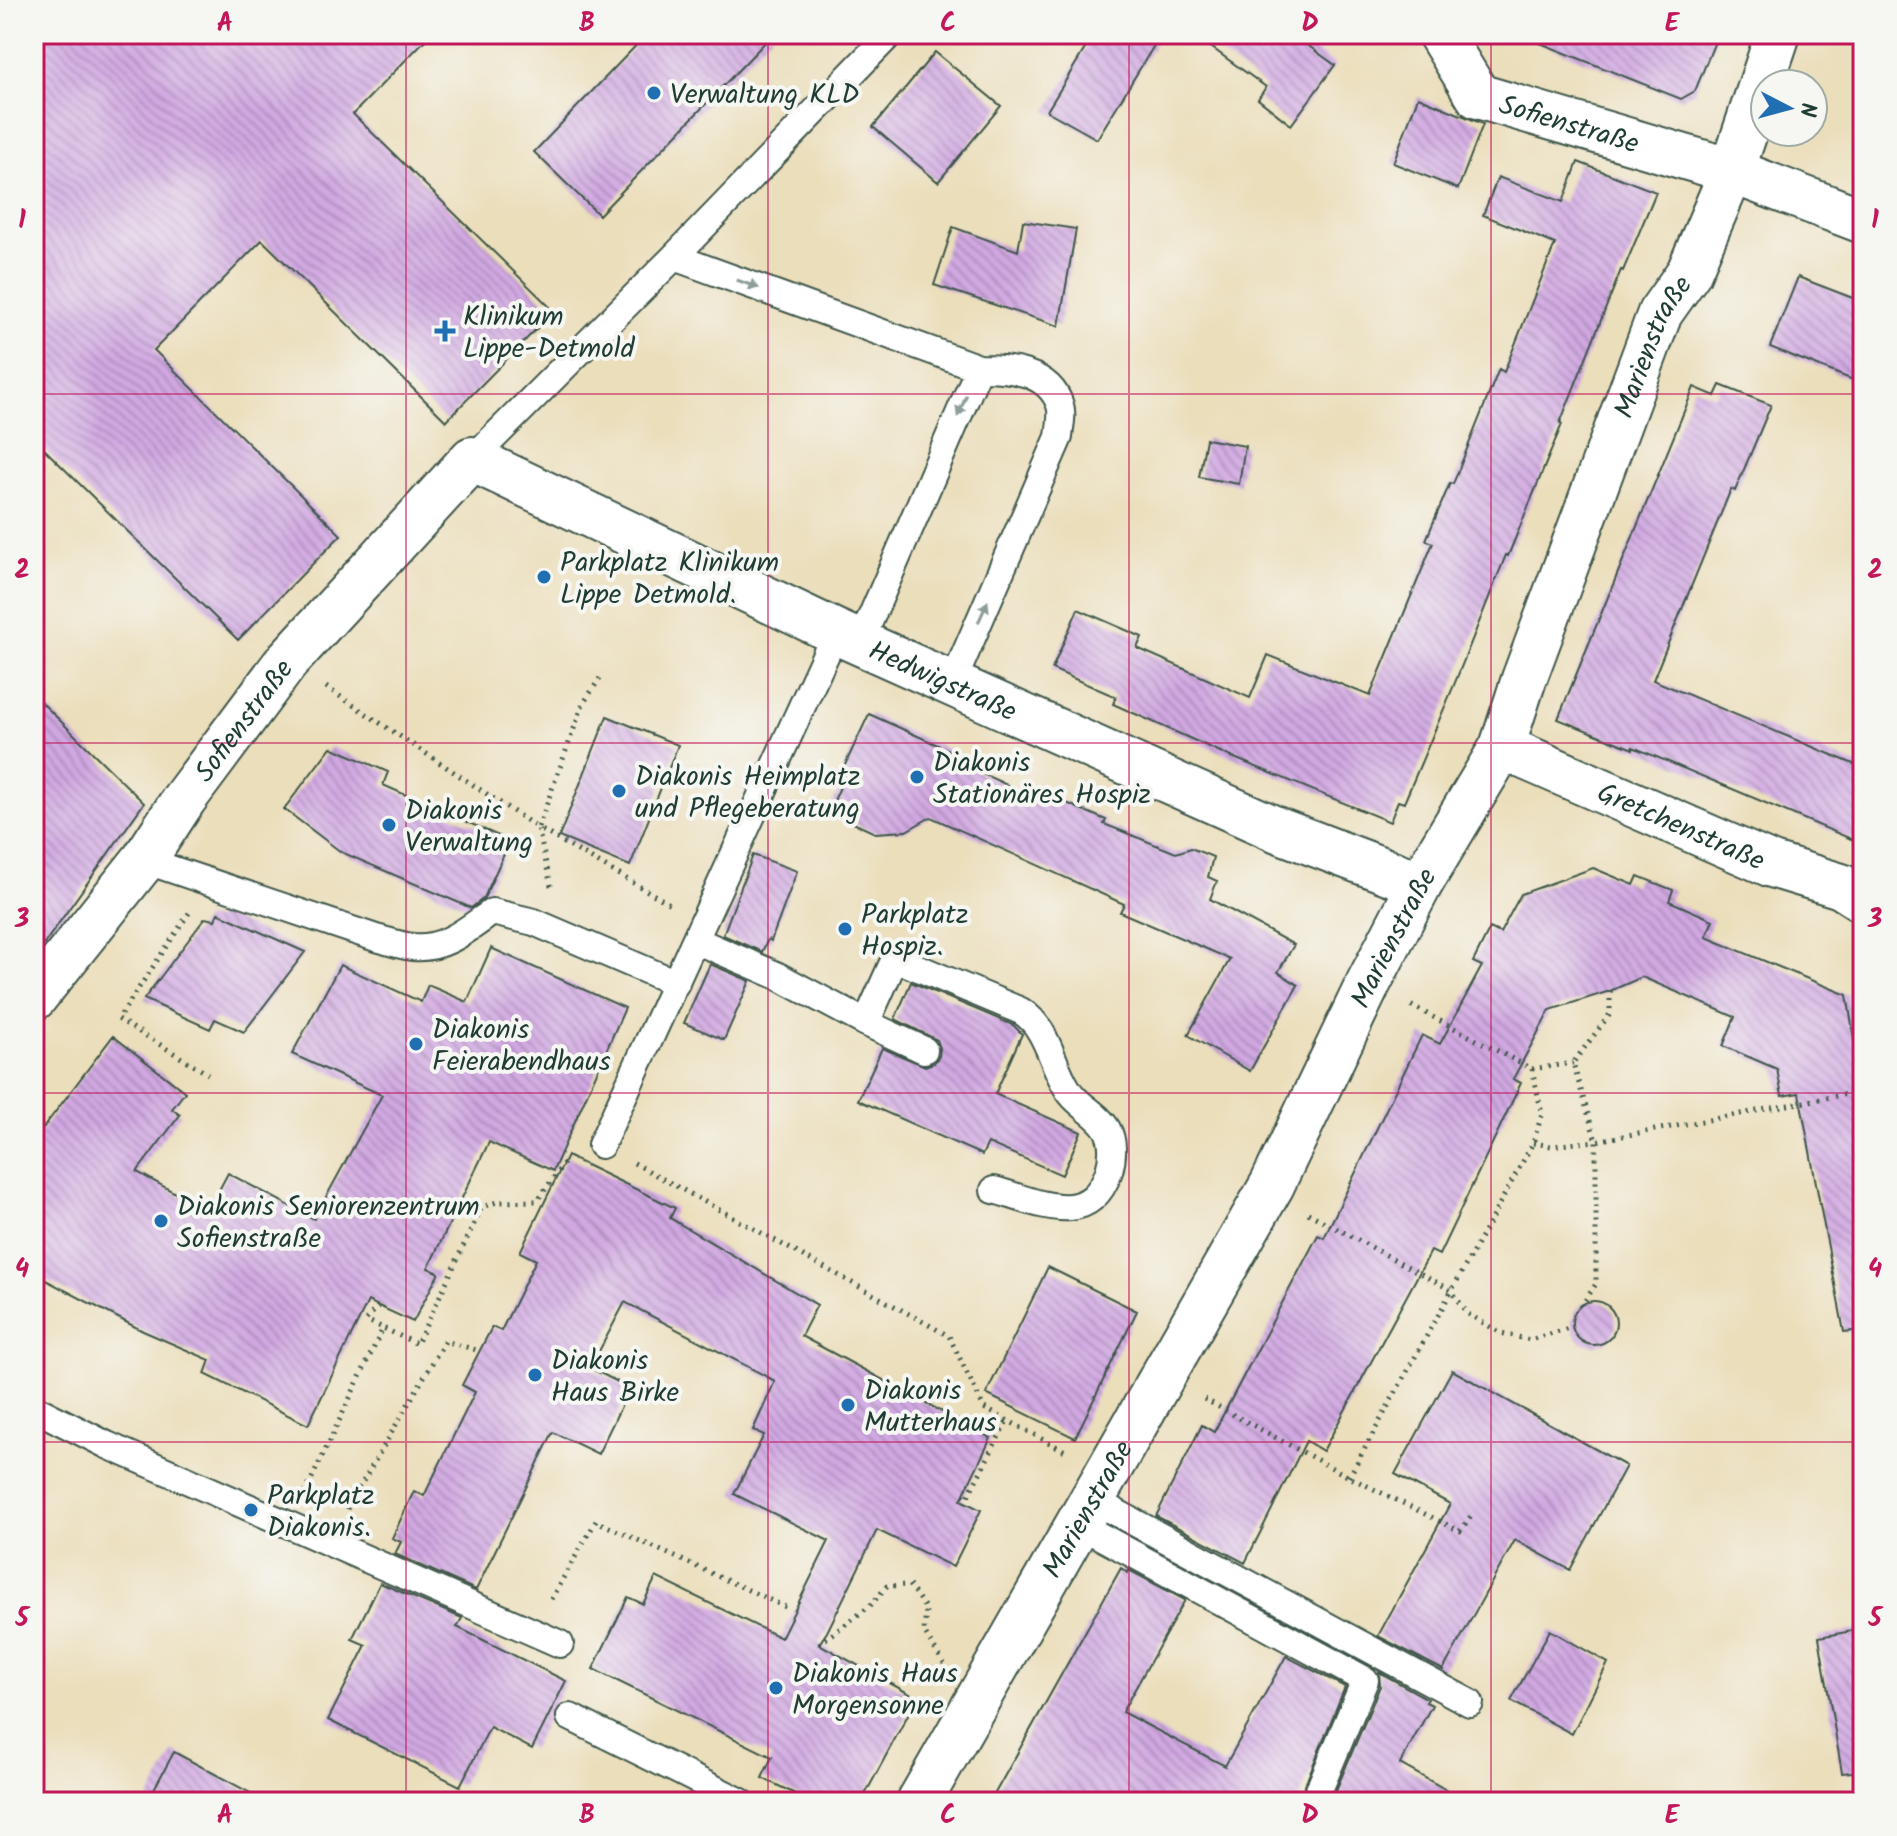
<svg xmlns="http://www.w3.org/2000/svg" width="1897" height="1836" viewBox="0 0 1897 1836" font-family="Kalam,sans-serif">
	<defs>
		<pattern id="building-back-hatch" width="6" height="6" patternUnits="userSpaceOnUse" patternTransform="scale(2)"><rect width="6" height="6" fill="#d1a8e2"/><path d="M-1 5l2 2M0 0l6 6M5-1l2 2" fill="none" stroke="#a98ab8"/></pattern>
	</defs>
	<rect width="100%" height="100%" fill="#f6f6f2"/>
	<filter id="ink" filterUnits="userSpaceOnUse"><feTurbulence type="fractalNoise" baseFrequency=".0125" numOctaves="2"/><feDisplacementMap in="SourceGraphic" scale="16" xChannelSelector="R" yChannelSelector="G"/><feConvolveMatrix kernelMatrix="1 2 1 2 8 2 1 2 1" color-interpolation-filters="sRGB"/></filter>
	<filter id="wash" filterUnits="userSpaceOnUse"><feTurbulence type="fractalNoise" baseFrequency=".006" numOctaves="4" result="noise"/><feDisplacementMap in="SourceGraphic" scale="32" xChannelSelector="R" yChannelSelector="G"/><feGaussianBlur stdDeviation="1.8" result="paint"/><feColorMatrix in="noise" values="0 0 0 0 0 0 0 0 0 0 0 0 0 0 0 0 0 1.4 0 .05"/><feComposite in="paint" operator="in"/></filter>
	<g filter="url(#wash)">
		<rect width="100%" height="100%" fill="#ebdebb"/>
		<g id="blocks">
			<path fill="url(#building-back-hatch)" d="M34,34H431L353,114L554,311L446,421L262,240L154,350L341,535L238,640L34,439Z
				M647,34H773L599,215L534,152Z
				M1094,34H1161L1097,139L1047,111Z
				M1193,34H1292L1335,65L1291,125L1258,99L1266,87Z
				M1525,34H1718L1695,91L1681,99L1525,37Z
				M935,52L1001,106L938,182L873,127Z
				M1418,97L1483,124L1458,189L1393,163Z
				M1578,162L1656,192L1623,271L1621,270L1560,423L1562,424L1508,556L1506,555L1454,685L1404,803L1398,801L1390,822L1227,755L1113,704L1116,697L1052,669L1078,609L1142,637L1137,648L1250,698L1268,655L1370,696L1433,543L1426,540L1450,483L1453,484L1499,369L1504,372L1555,244L1483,215L1498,177L1563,202Z
				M1023,221L1076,229L1059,326L934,285L953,227L1018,251Z
				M1798,277L1863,302V384L1770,347Z
				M1720,385L1771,405L1735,491L1731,489L1653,680L1863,768V844L1633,747V749L1558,719L1694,387L1715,396Z
				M1206,439L1245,446L1239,484L1199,477Z
				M34,695L144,803L34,958Z
				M869,714L951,751L947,758L1045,802L1048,795L1106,820L1104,824L1176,853L1191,848L1213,857L1208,877L1217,881L1210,899L1294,945L1278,972L1298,985L1250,1071L1188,1035L1230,959L1120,912L1124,904L931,817L906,831L875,833L829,812L847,771L843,769Z
				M607,716L678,745L630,866L559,837Z
				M331,747L388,772L383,785L510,841L484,898L471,908L341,852L284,809Z
				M753,855L797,871L771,941L768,939L762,952L723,935Z
				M1593,868L1634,885L1638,876L1673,890L1669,901L1713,920L1706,937L1847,995L1863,1090V1330L1844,1332L1799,1093L1782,1096L1777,1069L1723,1046L1735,1017L1642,977L1610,991L1550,1010L1513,1079L1521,1083L1439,1255L1431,1251L1323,1451L1306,1441L1245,1563L1156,1516L1202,1425L1214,1432L1318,1235L1324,1238L1422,1035L1440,1044L1482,966L1473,962L1490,928L1500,933L1521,894Z
				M218,913L305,952L244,1032L215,1019L210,1029L144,999L205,918L215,920Z
				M491,948L625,1008L553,1171L489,1142L428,1268L439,1273L413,1322L368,1301L308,1425L205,1374L210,1360L143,1331L34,1274V1140L113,1036L185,1092L172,1109L180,1115L137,1172L208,1211L228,1173L314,1219L382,1095L292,1054L340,965L421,1002L428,985L467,1002Z
				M710,964L750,981L724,1040L684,1023Z
				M911,982L1013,1025L1022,1034L995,1094L1081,1132L1062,1175L988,1143L982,1155L858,1100L882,1048L925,1066L934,1063L939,1056L940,1048L937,1040L895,1019Z
				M567,1156L675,1208L670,1218L817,1305L801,1336L991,1438L961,1500L981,1510L953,1567L877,1530L827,1632L819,1644L917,1698L861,1802H812L762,1778L772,1757L593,1669L628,1597L643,1604L656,1577L781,1638L829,1541L734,1494L764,1435L753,1430L775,1381L625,1302L590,1368L630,1388L598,1454L553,1432L476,1590L395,1554L401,1542L392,1538L414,1491L424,1496L475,1392L462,1385L492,1327L501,1331L536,1260L520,1252Z
				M1048,1267L1137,1311L1075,1438L986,1394Z
				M1572 1323a22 22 0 1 1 44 0a22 22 0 1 1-44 0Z
				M1452,1370L1626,1466L1570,1570L1515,1540L1443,1670L1378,1636L1450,1504L1395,1474Z
				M1121,1568L1128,1573L1129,1570L1185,1600L1122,1712L1225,1766L1286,1656L1345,1687L1298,1802H990Z
				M380,1583L462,1618L457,1627L566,1681L532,1749L490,1727L460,1786L328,1720L366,1645L352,1639Z
				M1863,1629V1771L1842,1773L1819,1637Z
				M1550,1630L1608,1663L1572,1734L1511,1701Z
				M1379,1672L1428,1699L1426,1702L1432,1705L1400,1764L1468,1802H1331L1380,1686Z
				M174,1752L267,1802H147Z"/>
		</g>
	</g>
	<g filter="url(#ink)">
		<use href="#blocks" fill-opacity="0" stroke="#3e5548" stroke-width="2"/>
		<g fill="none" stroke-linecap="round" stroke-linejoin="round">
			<defs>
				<path id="lane" d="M674,257L979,368L860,643
					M472,459L674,257L890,34
					M952,684L1059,437C1060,427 1063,414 1060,405C1049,371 1009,368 979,368
					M144,860L376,938C388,941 401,946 413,947C444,950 468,929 492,912L534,922L676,983
					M695,940L776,975L866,1023L924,1050
					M866,1023L892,965L904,962L1021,1011C1049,1028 1052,1069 1071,1094C1081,1107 1099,1115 1107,1129C1114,1141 1113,1158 1109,1171C1089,1230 1038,1202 994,1190
					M601,1145L836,632
					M34,1408L107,1445L560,1644
					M1091,1499L1470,1703
					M1076,1523L1365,1680L1314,1802
					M570,1717L741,1802"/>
				<g id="street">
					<path id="s1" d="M1440,34L1478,96L1732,171L1863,221"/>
					<path id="s2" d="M1502,747L1772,865L1841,886L1863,900"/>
					<path id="s3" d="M34,998L144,860L184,799L287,661L472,459L836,632L1278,830L1420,884"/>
					<path id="s4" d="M919,1802L1272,1185L1369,982L1420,884L1502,747L1524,679L1660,313L1689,272L1732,171L1778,34"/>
				</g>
			</defs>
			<use href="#lane" stroke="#3e5548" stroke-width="30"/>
			<use href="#street" stroke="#3e5548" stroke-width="48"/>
			<path stroke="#3e5548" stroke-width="5" stroke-dasharray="2 6" stroke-linecap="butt" d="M600,678L583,704L538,828L670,904
				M326,687L538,828L552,890
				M189,913L118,1019L208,1074
				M1610,991V1014L1573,1063L1596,1141L1863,1091
				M1532,1069L1573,1063
				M1533,1143L1551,1146L1596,1141V1284L1584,1302
				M634,1163L949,1336L984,1408L1067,1452
				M1308,1213L1451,1290L1468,1314L1501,1333L1530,1340L1572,1327
				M378,1306L366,1320L383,1328
				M1204,1399L1349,1477L1460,1531L1471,1516
				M1349,1477L1533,1143L1542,1114L1532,1069L1410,1005
				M305,1493L383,1328L417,1344L482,1207L497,1202L537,1201L566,1160
				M963,1495L967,1498L1008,1419
				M347,1509L445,1341L480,1351
				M551,1599L596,1521L790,1609
				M819,1644L870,1606L887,1586L909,1585L926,1609L924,1632L945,1665"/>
			<use href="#lane" stroke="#fff" stroke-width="26"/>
			<use href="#street" stroke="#fff" stroke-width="44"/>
		</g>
		<defs><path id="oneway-solid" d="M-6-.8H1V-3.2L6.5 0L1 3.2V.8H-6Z" transform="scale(2)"/></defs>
		<g fill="#8f9e9a">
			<use href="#oneway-solid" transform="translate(748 284) rotate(20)"/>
			<use href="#oneway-solid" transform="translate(962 406) rotate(113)"/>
			<use href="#oneway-solid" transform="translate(983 612) rotate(-66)"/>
		</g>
	</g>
	<path fill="none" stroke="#c2185b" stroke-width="2" stroke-opacity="0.55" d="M406,34V1802M768,34V1802M1129,34V1802M1491,34V1802M34,394H1863M34,743H1863M34,1093H1863M34,1442H1863"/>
	<g fill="#1f6fb2" stroke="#f6f6f2" stroke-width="3">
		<circle cx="654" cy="93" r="8"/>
		<path d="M441 319h8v8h8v8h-8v8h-8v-8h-8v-8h8z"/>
		<circle cx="544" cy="577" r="8"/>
		<circle cx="917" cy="777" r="8"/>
		<circle cx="619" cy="791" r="8"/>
		<circle cx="389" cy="825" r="8"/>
		<circle cx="845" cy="929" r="8"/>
		<circle cx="416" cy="1044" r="8"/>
		<circle cx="161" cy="1221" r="8"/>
		<circle cx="535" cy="1375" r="8"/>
		<circle cx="848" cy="1405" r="8"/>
		<circle cx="251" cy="1510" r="8"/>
		<circle cx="776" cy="1688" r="8"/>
	</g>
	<g text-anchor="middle" stroke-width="8" stroke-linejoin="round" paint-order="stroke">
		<g font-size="28" fill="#1f3d34" stroke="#f6f6f2" text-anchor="start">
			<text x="670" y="103">Verwaltung KLD</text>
			<text x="463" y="325">Klinikum<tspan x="463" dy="32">Lippe-Detmold</tspan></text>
			<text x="560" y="571">Parkplatz Klinikum<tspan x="560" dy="32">Lippe Detmold.</tspan></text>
			<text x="933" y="771">Diakonis<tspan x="933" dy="32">Stationäres Hospiz</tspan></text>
			<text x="635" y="785">Diakonis Heimplatz<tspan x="635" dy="32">und Pflegeberatung</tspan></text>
			<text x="405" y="819">Diakonis<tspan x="405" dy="32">Verwaltung</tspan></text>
			<text x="861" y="923">Parkplatz<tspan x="861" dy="32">Hospiz.</tspan></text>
			<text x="432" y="1038">Diakonis<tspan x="432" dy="32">Feierabendhaus</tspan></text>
			<text x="177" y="1215">Diakonis Seniorenzentrum<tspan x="177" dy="32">Sofienstraße</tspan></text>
			<text x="551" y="1369">Diakonis<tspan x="551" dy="32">Haus Birke</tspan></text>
			<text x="864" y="1399">Diakonis<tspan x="864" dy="32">Mutterhaus</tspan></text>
			<text x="267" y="1504">Parkplatz<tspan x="267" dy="32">Diakonis.</tspan></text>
			<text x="792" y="1682">Diakonis Haus<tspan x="792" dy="32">Morgensonne</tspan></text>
		</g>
		<g font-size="28" fill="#1f3d34" stroke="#f6f6f2">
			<text dy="10" stroke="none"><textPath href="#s1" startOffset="168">Sofienstraße</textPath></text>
			<text dy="10" stroke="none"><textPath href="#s4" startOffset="1634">Marienstraße</textPath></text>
			<text dy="10" stroke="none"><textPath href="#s3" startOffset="1216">Hedwigstraße</textPath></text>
			<text dy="10" stroke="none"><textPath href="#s3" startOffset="348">Sofienstraße</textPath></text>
			<text dy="10" stroke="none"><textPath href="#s2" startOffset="196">Gretchenstraße</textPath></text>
			<text dy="10" stroke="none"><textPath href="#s4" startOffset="986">Marienstraße</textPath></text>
			<text dy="10" stroke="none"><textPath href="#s4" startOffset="338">Marienstraße</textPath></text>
		</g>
	</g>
	<rect width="1897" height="1836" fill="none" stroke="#f6f6f2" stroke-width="88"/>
	<g transform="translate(1789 108) rotate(96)"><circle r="38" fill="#f6f6f2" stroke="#a0aca6" stroke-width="2"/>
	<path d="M0-6L14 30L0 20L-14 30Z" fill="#1f6fb2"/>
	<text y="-12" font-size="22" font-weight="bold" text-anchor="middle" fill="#1f3d34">N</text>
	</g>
	<rect x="44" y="44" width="1809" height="1748" fill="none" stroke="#c2185b" stroke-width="3"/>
	<g font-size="26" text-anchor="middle" font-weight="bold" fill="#c2185b">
		<text x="225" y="31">A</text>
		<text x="587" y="31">B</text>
		<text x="948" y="31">C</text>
		<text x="1310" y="31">D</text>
		<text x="1672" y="31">E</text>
		<text x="22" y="228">1</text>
		<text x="1875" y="228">1</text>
		<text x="22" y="578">2</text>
		<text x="1875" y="578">2</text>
		<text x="22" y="927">3</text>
		<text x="1875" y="927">3</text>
		<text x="22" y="1277">4</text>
		<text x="1875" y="1277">4</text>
		<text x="22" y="1626">5</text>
		<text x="1875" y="1626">5</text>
		<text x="225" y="1823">A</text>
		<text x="587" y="1823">B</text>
		<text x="948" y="1823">C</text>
		<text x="1310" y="1823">D</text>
		<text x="1672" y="1823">E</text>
	</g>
</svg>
